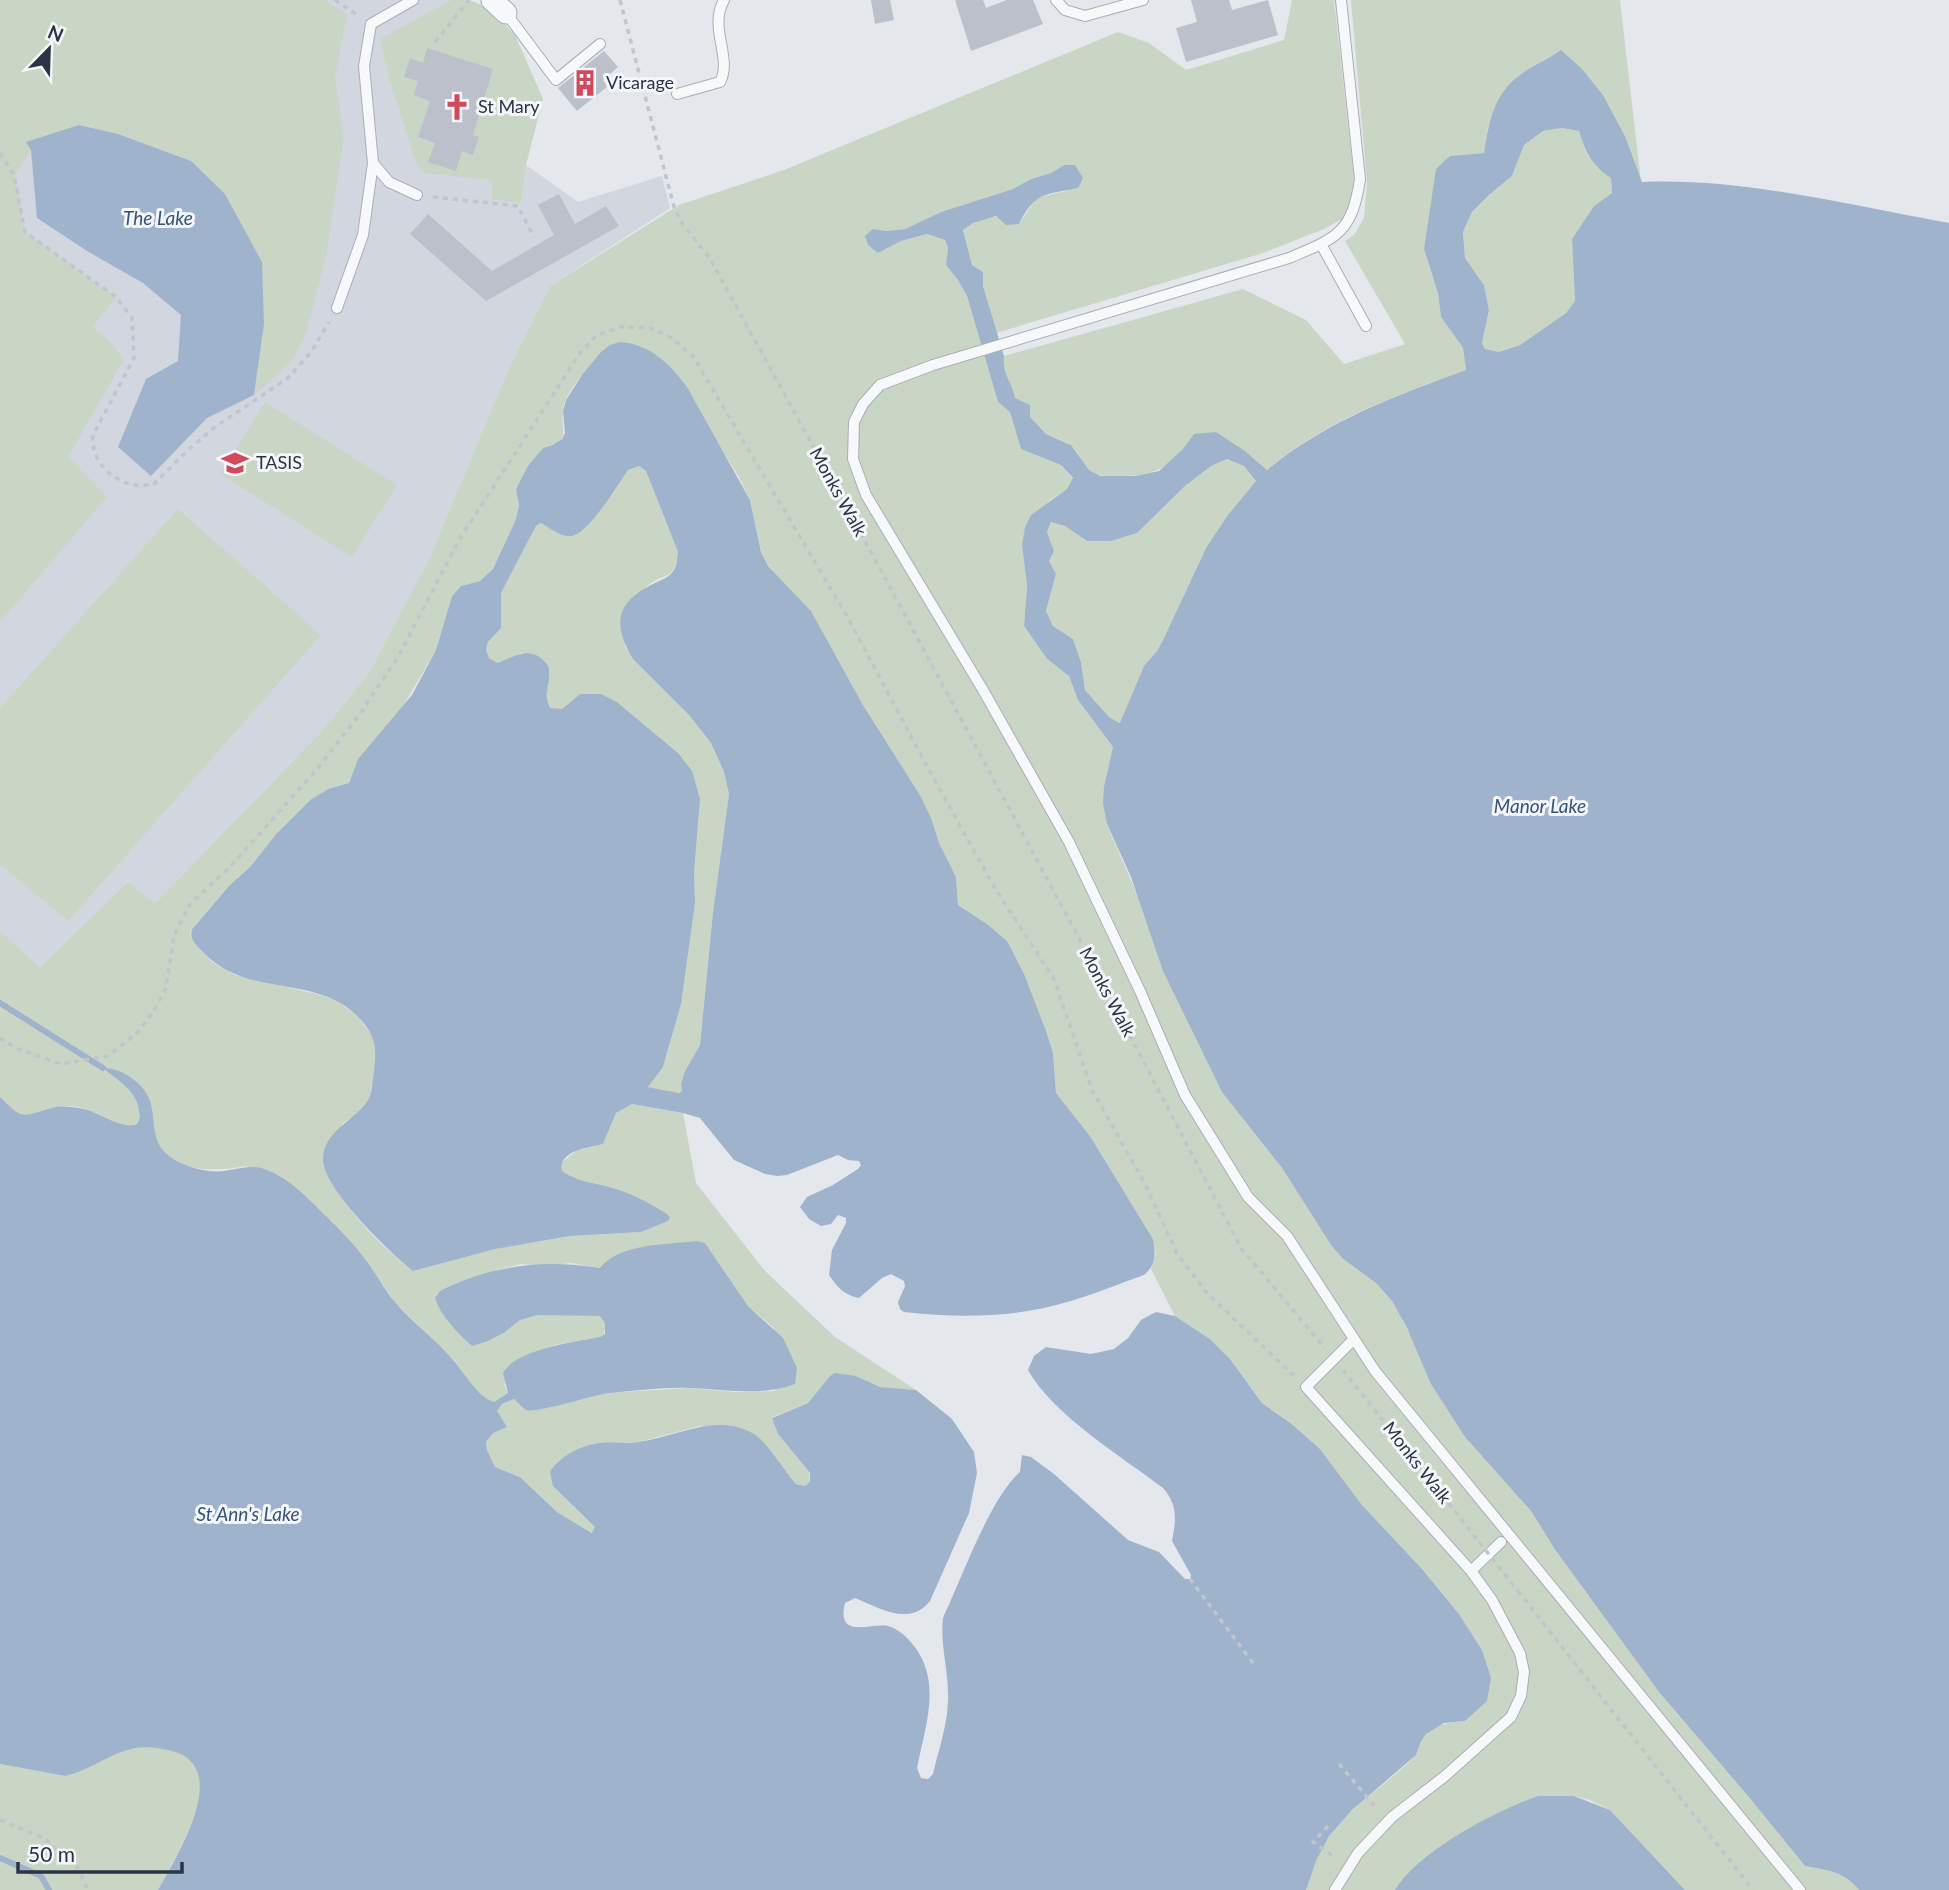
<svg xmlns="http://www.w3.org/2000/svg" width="1949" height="1890" viewBox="0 0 1949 1890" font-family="Lato,sans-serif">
	<rect width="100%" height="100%" fill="#e4e7ec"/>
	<path fill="#d2d6de" d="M0,0H451L381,39L492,180L521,203L526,165L578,202L662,176L670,208L550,286L509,368L430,557L369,673L319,734L155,905L0,1003Z"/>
	<path fill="#c9d6c5" d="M0,0H325L347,14L335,78L344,137L326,256L306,333L292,361L254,395L264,324L191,161L118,134L79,125L31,150L15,175L25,232L116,297L92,327L109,341L124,359L68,457L107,497L0,622Z
		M451,0H469L489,8L515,35L543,99L526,165L521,203L492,199V180L424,173L417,165L389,78L380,39Z
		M1292,0H1334L1354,179L1353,200L1342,219L1324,229L1263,253L996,333L983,286V272L972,265L963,230C986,214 993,214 1019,224L1036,198L1078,188L1064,165L1051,173L1031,179L1013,189L941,212L905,229L887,231L873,229L878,253L901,241L927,234L945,240L948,248L946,265L958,280L967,296L998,402L1010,412L1021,449L1061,465L1073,479L1067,489L1049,501L1022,545L1027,586L1024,626L1047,659L1069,676L1078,700L1113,747L1107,825L1223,1092L1282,1168L1331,1245L1343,1259L1376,1283L1392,1301L1465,1437L1531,1511L1556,1551L1659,1692L1748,1796L1805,1866C1827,1870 1845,1872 1859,1890H1685L1610,1810L1590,1800L1574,1796H1538L1441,1846L1411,1871L1395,1890H1306C1312,1871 1318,1851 1330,1835C1353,1804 1386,1785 1413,1758C1419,1753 1418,1745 1422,1739C1432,1724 1450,1722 1466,1721L1482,1650L1459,1614L1422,1569L1362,1505L1320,1449L1293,1425L1262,1403L1230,1359L1210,1339L1175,1316L1151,1269L1156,1254L1153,1239L1090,1136L1056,1093L1053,1053L987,924L958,905L956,877L939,843L920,795L863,705L811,611L768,566L761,552L750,500L739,477L712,434L582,375C575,385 564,397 563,410C560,431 573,441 543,448L516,489L519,506L516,519L493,569L480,581L461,586L452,596L436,650L402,708L358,759L349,783L328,789L310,800L277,833L250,867L229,886L192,928L190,934L212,962L235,975L317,994L336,1000L356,1015L373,1036L377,1052L370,1097L356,1115L343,1123L323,1163C340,1205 377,1243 413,1271L494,1249L570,1236L641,1232L616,1189L574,1180L562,1172L561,1163L576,1151L603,1144L616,1113L632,1104L683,1113L696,1183L765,1271L835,1337L916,1390L880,1387L856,1376H830L808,1403L772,1417L778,1434L809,1472L810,1483L805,1486L796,1484L786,1473L700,1426L638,1442L600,1443L553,1486L595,1527L593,1533L557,1512L520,1477L495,1467L487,1450L486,1442L493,1433L497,1411L502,1404L514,1399L525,1409L606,1393L688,1388L735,1392L775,1391L774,1328L748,1306L705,1243L600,1268L571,1263L546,1266L521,1264L497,1270L440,1291L488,1341C500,1335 510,1324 521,1319C544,1310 576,1316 600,1316L606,1323L604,1334L600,1337L555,1345L504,1384L508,1393L494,1402L488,1400L471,1385L454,1360L393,1301L372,1268L338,1228L246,1166C215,1172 166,1174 155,1136C151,1124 151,1110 149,1097L133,1094L139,1106L140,1120L132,1126C110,1124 93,1107 69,1106C53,1106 37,1119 21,1114C12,1112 6,1104 0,1097V931L40,968L128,882L155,904L319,734L369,673L430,557L509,368L550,286L679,205L784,170L1118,32L1149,43L1186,70L1284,40Z
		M1351,0H1620L1641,182L1625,136L1603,95L1581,69L1561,51L1543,62L1488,127L1484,153L1450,156L1430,218L1424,249L1438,293L1441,317L1463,348L1466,370C1394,396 1326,420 1267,470L1245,451L1194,434C1170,468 1156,477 1114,476C1105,476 1096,476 1089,470C1081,462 1078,450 1069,444C1062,439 1052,438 1045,433C1024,416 1001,384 1004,356L1243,289L1306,320L1344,364L1405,344L1345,241L1354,235L1364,218L1367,183Z
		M1562,128L1579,131C1585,151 1592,166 1611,178L1612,193L1594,206L1572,239L1575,301L1566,313L1520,345L1499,352L1485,349L1482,343L1489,310L1484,285L1465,258L1463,232L1472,212L1490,194L1512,176L1524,145L1543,131Z
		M265,402L397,485L352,557L220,474Z
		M1227,459L1244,466L1256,481L1227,516L1206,548L1163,640L1157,651L1144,666L1121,723L1109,717L1085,690L1081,662L1073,639L1053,626L1046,611L1056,574L1049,561L1054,551L1047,532L1051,522L1065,526L1087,541L1137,533L1185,486L1211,466Z
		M639,466L646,471L678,552C675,582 663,572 646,587C638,595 628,622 622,633L626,648L689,715L711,743L724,772L729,794L713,912L700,1045L685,1071L682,1091L679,1093L648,1087L663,1066L669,1048L695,903L694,871L678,753L617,702L580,694L562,709H550L545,699L549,670L521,653L498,663L489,658L486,650L488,642L501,627V593L536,526L541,523L559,534L589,524L628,470Z
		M178,509L321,635L68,921L0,864V708Z
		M139,1747C247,1743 184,1840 158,1890H0V1764L65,1776L126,1750Z"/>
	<path fill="#9fb4cc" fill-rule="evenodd" d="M1561,50L1582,69L1603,95L1625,136L1642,182C1745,178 1848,205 1949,223V1890H1859C1845,1872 1827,1870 1805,1866L1748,1796L1659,1692L1556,1551L1531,1511L1465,1437L1431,1384L1407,1328L1392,1301L1376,1283L1343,1259L1331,1245L1282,1168L1222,1092L1163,971L1131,877L1107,824L1103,803L1104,787L1113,747L1078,700L1069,676L1047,659L1024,626L1027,586L1022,545L1025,527L1031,515L1067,489L1073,478L1061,465L1021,449L1010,412L998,402L967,296L958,280L946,265L948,248L945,240L927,234L901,241L878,253L868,245L865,236L873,229L887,231L905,229L941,212L1013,189L1031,179L1051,173L1064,165H1075L1083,178L1078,188C1046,195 1035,191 1019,224L1006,225L996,216L973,223L963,230L972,265L983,272V286L1004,356C1002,375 1012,382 1015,398L1030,405V417L1046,434L1071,445L1089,470L1100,476H1135L1159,471L1182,450L1194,434L1216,432L1245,451L1267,470C1326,421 1395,396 1466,370L1463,348L1441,317L1438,293L1424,249L1436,169L1450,156L1484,153C1489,121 1494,92 1523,73C1535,64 1549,59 1561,50ZM1562,128L1579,131C1585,151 1592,166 1611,178L1612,193L1594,206L1572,239L1575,301L1566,313L1520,345L1499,352L1485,349L1482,343L1489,310L1484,285L1465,258L1463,232L1472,212L1490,194L1512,176L1524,145L1543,131ZM1227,459L1244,466L1256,481L1227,516L1206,548L1163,640L1157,651L1144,666L1120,723L1109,717L1085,690L1081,662L1073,639L1053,626L1046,611L1056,574L1049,561L1054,551L1047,532L1051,522L1065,526L1087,541H1111L1137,533L1185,486L1211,466Z
		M79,125L118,134L191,161L225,194L262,262L264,324L254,395L207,418L151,476L118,447L146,379L178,361L181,315L143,283L87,251L37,218L31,150L26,142Z
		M620,342C650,344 670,364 687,387L750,500L761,552L768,566L811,611L863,705L920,795L931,818L939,843L956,877L958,905L987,924L1007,941L1024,974L1046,1031L1053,1053L1056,1093L1090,1136L1153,1239C1156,1254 1156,1265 1144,1275C1118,1284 1093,1295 1067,1302C1014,1318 958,1318 904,1312L900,1309L898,1302L905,1286L904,1281L891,1274L882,1278L859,1298C844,1295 837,1287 829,1275L832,1250L846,1223V1218L838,1215L831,1224L821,1226L809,1219L800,1207L807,1197L833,1185L858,1169L861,1165L859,1161L848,1160L838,1155L787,1175L777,1176L765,1174L734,1160L700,1118L683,1113L632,1104L616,1113L603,1144C587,1148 558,1151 562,1171C579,1183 597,1183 616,1189C635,1195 651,1204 667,1214L670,1218L668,1221L641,1232L570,1236L495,1249L413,1271C390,1253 325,1190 323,1161C322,1130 357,1121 369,1098C372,1093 372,1084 373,1078C377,1050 378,1036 356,1015C346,1005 333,998 319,994C276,981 236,987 202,951C195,944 189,938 192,929L229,886L250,867L277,833L310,800L328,789L349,783L358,759L412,695L436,650L452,596L461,586L480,581L493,569L516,519L519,506L516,489L528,466L543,448L553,445L562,439L565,433L563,411L566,400L582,375L601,352L610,345ZM639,466L646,471L678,552C677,557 677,564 675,568C671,577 661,580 653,584C616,602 612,624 633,659L689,715L711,743L724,772L729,794L713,912L700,1045L685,1071L681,1084L682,1091L679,1093L648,1087L663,1067L681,1004L695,903L694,871L700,799L692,771L678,753L617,702L601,694H580L562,709L550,708C542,692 551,686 549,670C549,666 547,664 544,661C530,646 514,656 498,663L489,658L486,650L488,642L501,628V593L536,526L541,523C550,528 560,537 571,536C588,535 618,484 628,470Z
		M103,1068C120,1067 142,1082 149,1098C157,1118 149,1141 169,1156C184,1167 206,1173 224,1171C237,1169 248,1165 261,1168C290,1176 315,1206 336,1226C349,1239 363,1255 373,1270C380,1280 386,1292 394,1301C412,1323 436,1339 454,1361C465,1374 478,1397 494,1402L508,1393L503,1373C516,1349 575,1342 600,1337L605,1334V1323L600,1316L537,1315L520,1320L505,1332L488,1341L472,1346C458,1333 441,1317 435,1298L440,1291C492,1265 543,1259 600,1268C620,1243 665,1245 696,1241L705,1243L748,1306L783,1338L797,1368L795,1384C759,1397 726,1389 689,1388C663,1387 635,1391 609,1393C593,1395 535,1414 526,1410C522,1407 517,1402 514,1399L502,1404L497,1411L507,1427L493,1433L486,1442L487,1450L495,1467L520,1477L557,1512L592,1533L595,1527L553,1486L550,1472C560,1456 581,1445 600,1443C612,1441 626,1444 638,1442C677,1437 716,1412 754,1434C765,1440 786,1473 796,1484L805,1486L810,1482V1473L778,1434L772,1418L808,1403L830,1376L835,1373L856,1376L880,1387L916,1390L952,1419L974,1452L977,1473L969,1513L930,1601C909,1627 880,1608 855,1598L845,1603C836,1640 870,1623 888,1626C895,1628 901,1632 906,1637C945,1675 926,1722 917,1768L921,1778L928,1779L933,1774C939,1748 949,1721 948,1694C948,1668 940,1644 943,1618C961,1580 990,1498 1020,1472L1022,1455L1031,1457L1054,1474L1128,1540L1159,1552L1185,1579H1190L1191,1575L1172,1541C1176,1520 1178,1505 1163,1488C1121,1456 1053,1415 1028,1370L1034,1356L1046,1347L1091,1354L1114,1349L1128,1338L1141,1320L1156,1312L1175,1316L1210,1339L1230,1359L1262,1403L1293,1425L1320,1449L1362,1505L1422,1569L1459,1614L1482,1650L1491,1678L1487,1701L1465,1721L1444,1723L1426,1734L1421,1741L1416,1755L1352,1810L1329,1836L1316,1861L1306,1890H158C175,1858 234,1767 172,1751C160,1748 148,1746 135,1748C110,1753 89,1771 65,1776L0,1764V1097C23,1121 23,1116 52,1108C62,1105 73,1107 84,1109C96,1111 130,1134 138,1122C140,1120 140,1115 139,1112C138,1091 117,1080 103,1068Z
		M1538,1796H1574L1610,1810L1685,1890H1395C1420,1850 1494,1812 1538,1796Z"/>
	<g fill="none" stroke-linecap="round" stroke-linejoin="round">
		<path stroke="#9fb4cc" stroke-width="6" d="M0,1003L103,1068
			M0,1858L41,1876L49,1890"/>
	</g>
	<path fill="#bbc0ca" d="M871,0H890L894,20L875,24Z
		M955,0H983L986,8L1007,0H1033L1043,24L971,51Z
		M1191,0H1229L1232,10L1268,0L1278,35L1186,62L1176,28L1197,22Z
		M427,48L493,69L473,135L479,137L473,155L462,151L456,171L428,162L435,143L418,137L430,101L414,95L418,81L404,77L410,58L423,63Z
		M604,51L618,67L603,80L608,86L577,111L558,88Z
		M559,194L575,224L606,206L619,226L486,301L410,234L428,214L492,271L554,235L538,205Z"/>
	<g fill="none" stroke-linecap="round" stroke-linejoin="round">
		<defs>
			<path id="service" d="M413,0L371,24L364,66L373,163L389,182L417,195
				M1056,0L1065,10L1085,16L1143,0
				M1341,0L1360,179C1352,234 1336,238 1289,258L933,365L880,385L863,404L854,422L853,459L866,495L983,690L1069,842L1140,991L1185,1095L1248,1197L1287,1236L1375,1371L1800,1890
				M506,13L556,80L600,44
				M677,94L720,82C733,58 708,28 724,0
				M1321,244L1366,326
				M337,308L363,235L373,163
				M1471,1571L1501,1542
				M1335,1890L1358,1853L1392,1817L1445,1776L1511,1717L1521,1696L1524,1672L1520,1653L1492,1600L1471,1571L1306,1387L1354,1339"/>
			<path id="minor" d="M492,0L506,13"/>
		</defs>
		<use href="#service" stroke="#a9aeb7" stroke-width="12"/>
		<use href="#minor" stroke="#a9aeb7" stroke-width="23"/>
		<path stroke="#c2c5cb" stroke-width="3.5" stroke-dasharray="5 5" stroke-linecap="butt" d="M335,0L357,15
			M620,0L674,207L683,225L709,257L857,526L1080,940L1241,1248L1325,1348
			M435,42L469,0
			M0,153L14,175L25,232L116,297L132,318L134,358L93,435C91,459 107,477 130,484C137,486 146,485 153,485L189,449L215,427L288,378L311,352L329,322
			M433,197L518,206L534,237
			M0,1038L16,1048L61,1064L108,1056L137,1033L153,1012L166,988L174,935L190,904L229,868L318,768L362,711L398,657L459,540L580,353L597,335L621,327L650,328L670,337L693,356L848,618L923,759L993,885L1054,979L1092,1090L1143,1180L1178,1255L1207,1293L1294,1376
			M1343,1370L1461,1519
			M1190,1579L1253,1663
			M1518,1591L1753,1890
			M1339,1764L1378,1810
			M0,1820L44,1838L77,1867L88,1890
			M1328,1826L1313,1842L1336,1858"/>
		<use href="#service" stroke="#f7f8fa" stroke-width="10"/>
		<use href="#minor" stroke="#f7f8fa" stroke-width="21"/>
		<path stroke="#c2c5cb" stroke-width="3.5" stroke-dasharray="5 5" stroke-linecap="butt" d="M1461,1519L1518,1591"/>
	</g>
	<defs>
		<symbol id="building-bare" viewBox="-9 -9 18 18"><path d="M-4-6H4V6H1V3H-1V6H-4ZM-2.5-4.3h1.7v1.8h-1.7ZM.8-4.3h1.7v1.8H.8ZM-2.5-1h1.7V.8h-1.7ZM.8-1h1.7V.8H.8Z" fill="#d1495b" stroke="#f4f6f9" stroke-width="2.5" paint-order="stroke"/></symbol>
		<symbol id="church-bare" viewBox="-9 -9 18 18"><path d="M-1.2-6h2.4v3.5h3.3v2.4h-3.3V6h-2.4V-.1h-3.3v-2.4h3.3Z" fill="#d1495b" stroke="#f4f6f9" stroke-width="2.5" paint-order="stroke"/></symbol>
		<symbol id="school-bare" viewBox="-9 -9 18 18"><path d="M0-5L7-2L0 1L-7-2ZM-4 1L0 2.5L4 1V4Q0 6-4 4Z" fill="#d1495b" stroke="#f4f6f9" stroke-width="2.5" paint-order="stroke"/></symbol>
	</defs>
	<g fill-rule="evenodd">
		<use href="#building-bare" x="566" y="64" width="38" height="38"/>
		<use href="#church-bare" x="438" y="88" width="38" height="38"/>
		<use href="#school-bare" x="216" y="444" width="38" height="38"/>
	</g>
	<g text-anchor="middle" stroke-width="6" stroke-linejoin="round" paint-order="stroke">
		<g font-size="18" fill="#2b3445" stroke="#f4f6f9" text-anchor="start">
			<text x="606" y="89">Vicarage</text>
			<text x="478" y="113">St Mary</text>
			<text x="256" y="469">TASIS</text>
		</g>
		<g font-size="18" fill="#2b3445" stroke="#f4f6f9">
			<text transform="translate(838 492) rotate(61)" y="6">Monks Walk</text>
			<text transform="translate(1107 992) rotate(62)" y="6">Monks Walk</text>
			<text transform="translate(1417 1463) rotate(52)" y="6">Monks Walk</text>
		</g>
		<g font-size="19" font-style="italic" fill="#34527a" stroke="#f4f6f9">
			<text x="158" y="225">The Lake</text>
			<text x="1540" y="813">Manor Lake</text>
			<text x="248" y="1521">St Ann's Lake</text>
		</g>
	</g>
	<g transform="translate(49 49) rotate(23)" stroke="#f4f6f9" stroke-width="5" paint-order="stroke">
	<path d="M0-5L12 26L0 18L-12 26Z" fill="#2b3445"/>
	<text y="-10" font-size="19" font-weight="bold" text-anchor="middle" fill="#2b3445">N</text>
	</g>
	<path d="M18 1862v10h164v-10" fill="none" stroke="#2b3445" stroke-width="3.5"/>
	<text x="28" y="1862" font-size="21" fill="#2b3445" stroke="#f4f6f9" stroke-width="5" paint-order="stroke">50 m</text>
</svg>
